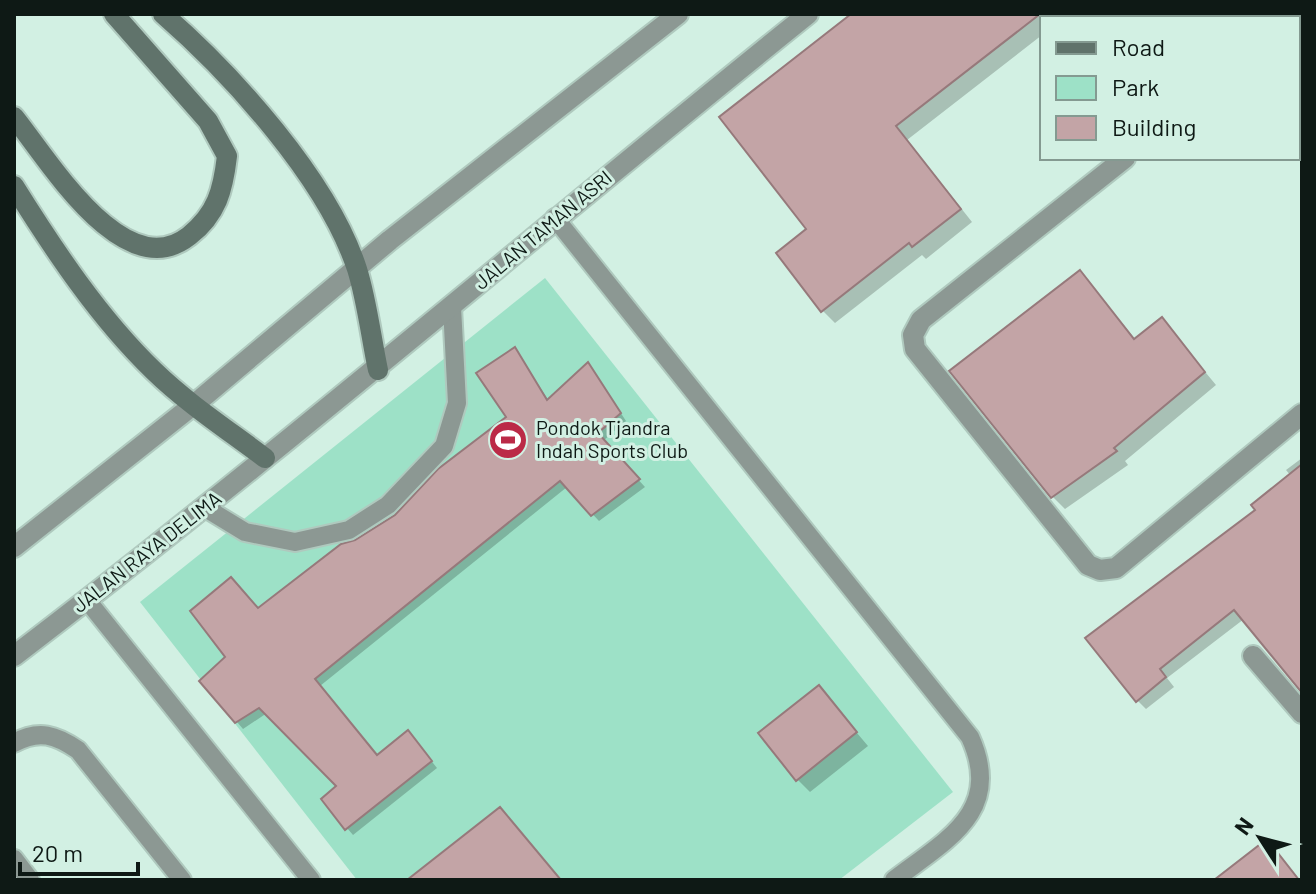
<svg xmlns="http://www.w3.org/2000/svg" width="1316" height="894" viewBox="0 0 1316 894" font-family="Barlow,sans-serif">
	<rect width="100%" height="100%" fill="#d2f0e3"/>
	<path fill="#9de1c7" d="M545,278L953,792L839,880H357L140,602Z"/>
	<path fill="#0003" d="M855,14H1069L1064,18H1042V35L907,140L972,222L926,259L922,255L835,323L822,310L808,230Z
		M1080,272L1136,340L1162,320L1216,385L1125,461L1128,465L1065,509L1053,497Z
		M515,349L549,401L594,372L626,421L603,441L645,487L599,521L567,487L320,686L378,757L414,739L437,768L353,835L347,828L339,787L267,713L243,729L202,681L228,658L258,610L396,516L509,418Z
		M1302,458V689L1244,619L1167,678L1174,687L1146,709L1137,700L1258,510L1291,476L1286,470Z
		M819,688L868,746L810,792L797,779Z"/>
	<path fill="#c3a4a6" stroke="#96797b" stroke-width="2" d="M851,14H1040L896,126L961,209L912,247L909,243L821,312L776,253L806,229L719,117Z
		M1080,270L1134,339L1162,317L1205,372L1114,448L1117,451L1051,498L949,371Z
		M515,347L547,400L588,362L621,413L598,433L640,479L591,516L560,481L315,679L377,755L408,730L432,761L345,830L321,799L336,786L259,708L235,723L199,681L225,657L190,611L231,577L258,608L341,544L355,540L395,515L438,469L506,417L476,373Z
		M1302,464V693L1234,610L1160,669L1166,677L1136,702L1085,638L1255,510L1251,505Z
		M819,685L857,732L796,781L758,733Z
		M500,807L561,880H407Z
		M1267,839L1299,880H1214Z"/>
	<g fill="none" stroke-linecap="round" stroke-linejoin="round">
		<defs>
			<path id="lane" d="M555,218L970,737C1004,812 946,840 894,880
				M204,507L245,532L295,542L349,530L388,505L444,446L457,403L452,307
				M87,600L311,880
				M14,743C39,729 56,735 78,750L182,880
				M14,859L30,880"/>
			<path id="street" d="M1298,21L1302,17
				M1125,158L921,320L913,335L915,349L1088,565L1100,570L1116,568L1302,414
				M14,547L202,398L390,240L678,14
				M14,656C285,449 543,227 808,14
				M1253,656L1302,713"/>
			<path id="secondary" d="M163,14C233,75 328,180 357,269C367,301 371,337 378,370
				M14,117C48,159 124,287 189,236C217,214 223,190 227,156L208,121L114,14
				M14,186C54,250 99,318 154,371C188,404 228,430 265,458"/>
		</defs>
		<use href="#lane" stroke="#afc9be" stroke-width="22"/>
		<use href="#street" stroke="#afc9be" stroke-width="24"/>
		<use href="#secondary" stroke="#afc9be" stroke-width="24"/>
		<use href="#lane" stroke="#8c9893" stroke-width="18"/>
		<use href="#street" stroke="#8c9893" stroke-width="20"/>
		<use href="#secondary" stroke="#60736b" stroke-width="20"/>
	</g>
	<defs>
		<symbol id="stadium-disc" viewBox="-11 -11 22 22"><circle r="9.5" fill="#bb2a47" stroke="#d2f0e3"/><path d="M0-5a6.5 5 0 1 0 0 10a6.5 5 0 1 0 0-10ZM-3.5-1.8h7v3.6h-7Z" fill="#fff"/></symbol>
	</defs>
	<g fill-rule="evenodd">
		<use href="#stadium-disc" x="486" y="418" width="44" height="44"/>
	</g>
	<g text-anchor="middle" stroke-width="6" stroke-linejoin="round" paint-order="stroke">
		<g font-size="20" fill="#0e1915" stroke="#d2f0e3">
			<text transform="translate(543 230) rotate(-40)" y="7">JALAN TAMAN ASRI</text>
			<text transform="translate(147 552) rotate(-38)" y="7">JALAN RAYA DELIMA</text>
		</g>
		<g font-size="20" fill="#0e1915" stroke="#d2f0e3" text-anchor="start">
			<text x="536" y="435">Pondok Tjandra<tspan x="536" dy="23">Indah Sports Club</tspan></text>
		</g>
	</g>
	<rect width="1316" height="894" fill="none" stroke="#0e1915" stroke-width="32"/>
	<rect x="1040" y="16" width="260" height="144" fill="#d2f0e3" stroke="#849a91" stroke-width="2"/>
	<rect x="1056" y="42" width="40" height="12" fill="#60736b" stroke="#849a91" stroke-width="2"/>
	<text x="1112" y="56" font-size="24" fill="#0e1915">Road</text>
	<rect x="1056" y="76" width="40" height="24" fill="#9de1c7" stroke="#849a91" stroke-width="2"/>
	<text x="1112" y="96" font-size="24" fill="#0e1915">Park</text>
	<rect x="1056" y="116" width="40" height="24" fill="#c3a4a6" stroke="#849a91" stroke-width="2"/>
	<text x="1112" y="136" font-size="24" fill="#0e1915">Building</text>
	<g transform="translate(1260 838) rotate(306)" stroke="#d2f0e3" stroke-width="6" paint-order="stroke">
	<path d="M0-6L14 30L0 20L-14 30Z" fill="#0e1915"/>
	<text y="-12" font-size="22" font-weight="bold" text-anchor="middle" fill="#0e1915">N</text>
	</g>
	<path d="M20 862v12h118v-12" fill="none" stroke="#0e1915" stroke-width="4"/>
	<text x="32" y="862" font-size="24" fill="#0e1915" stroke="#d2f0e3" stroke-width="6" paint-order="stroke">20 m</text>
</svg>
